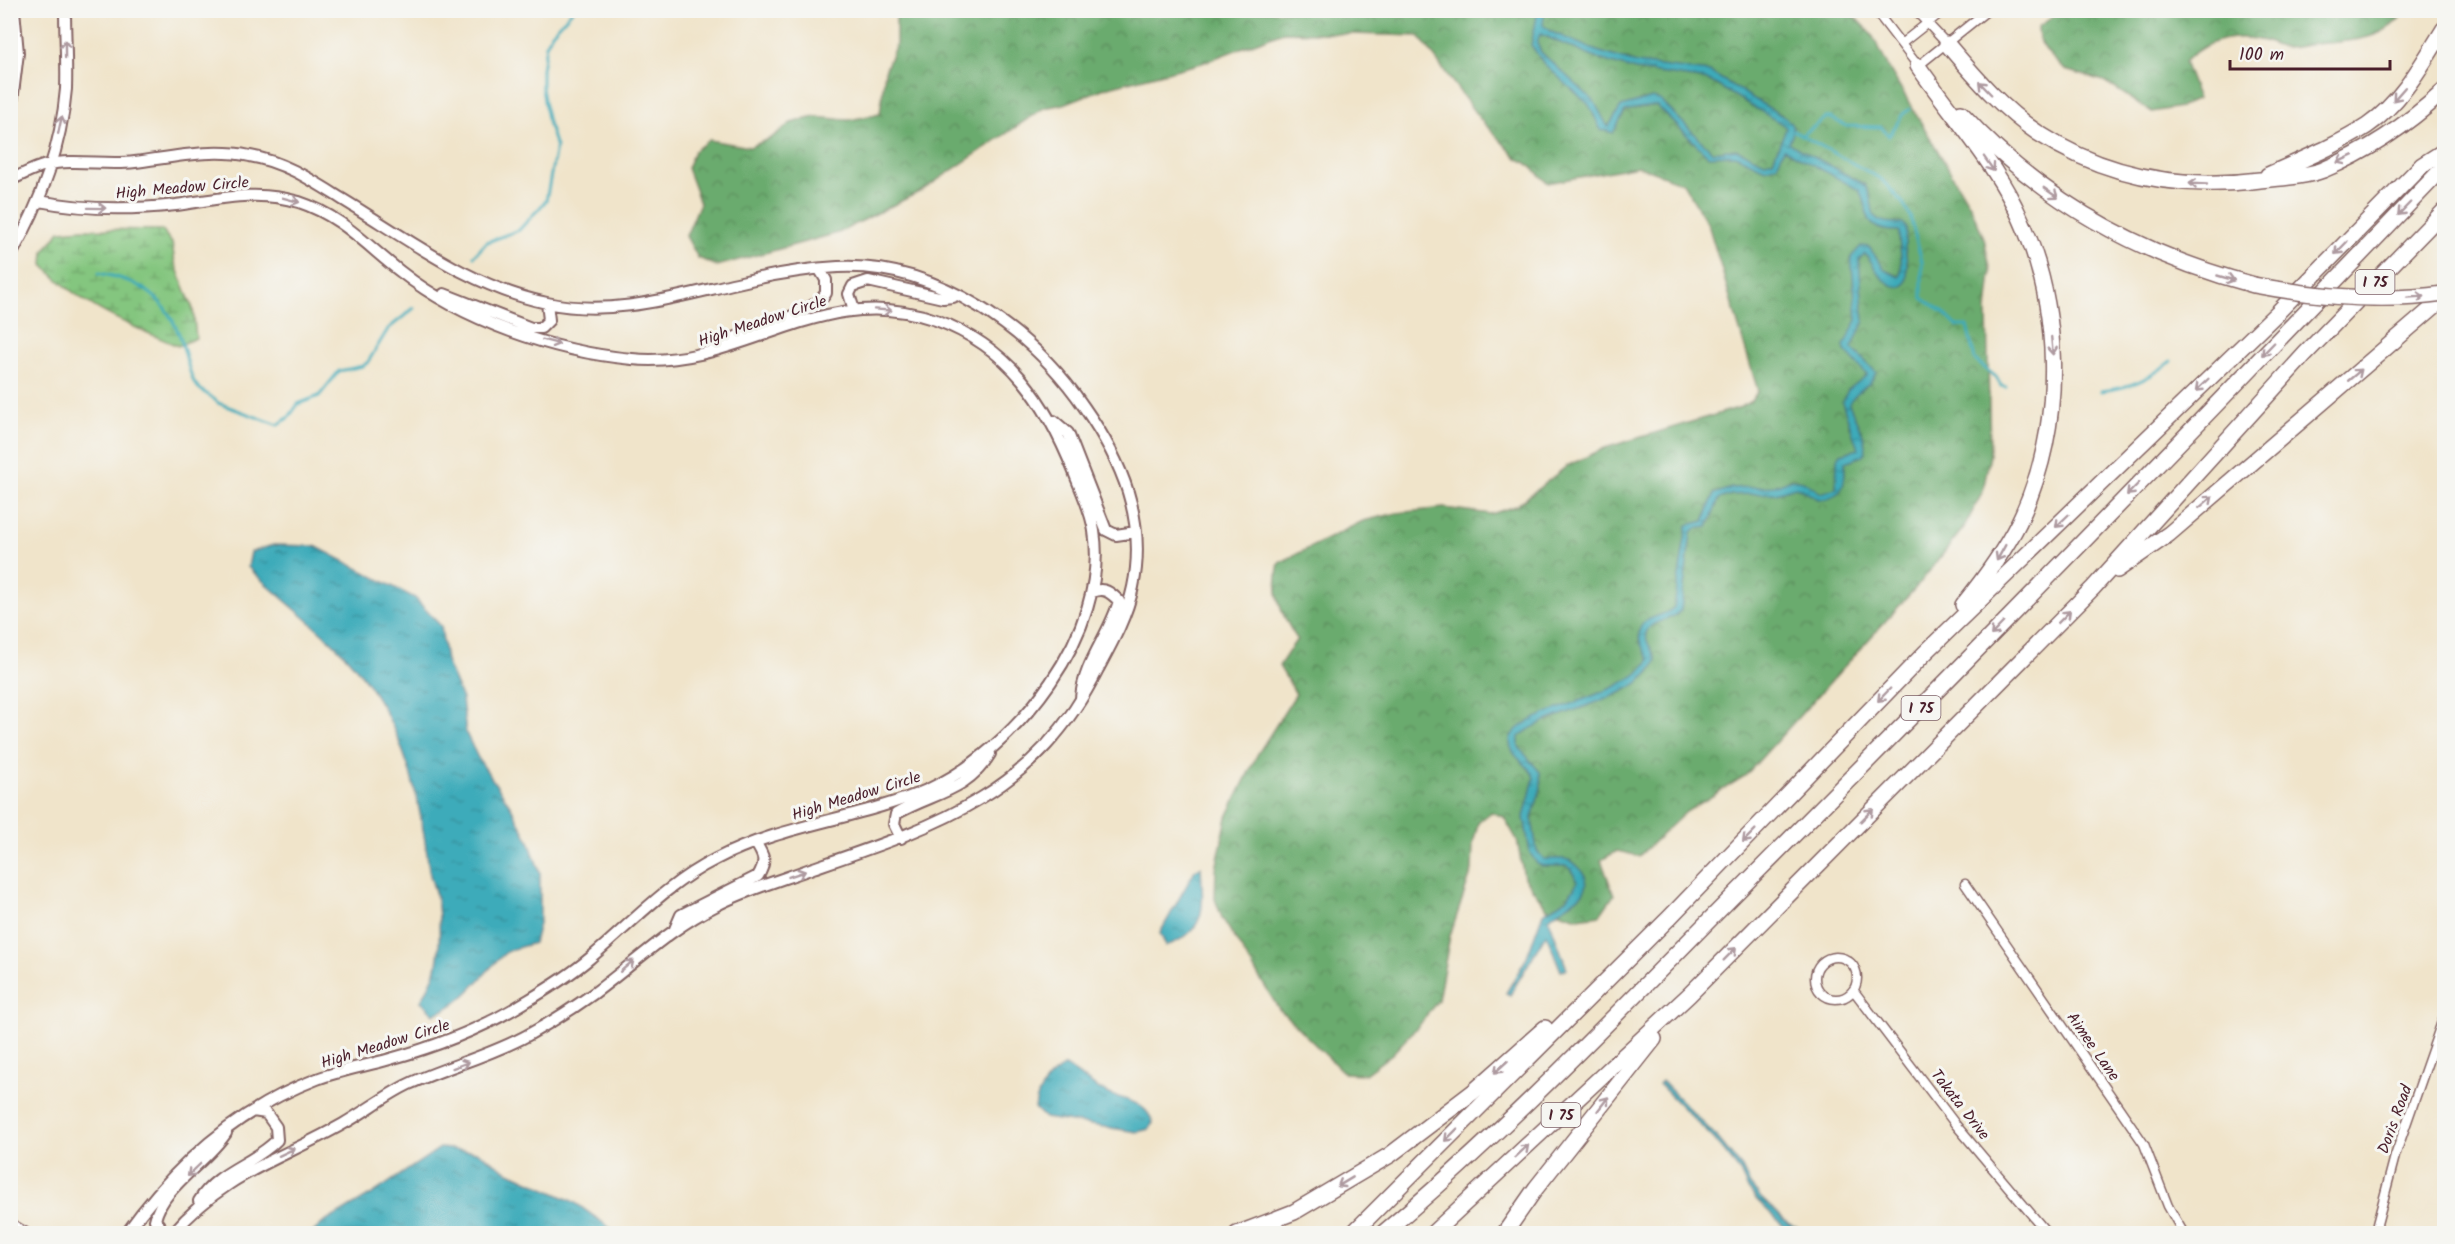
<svg xmlns="http://www.w3.org/2000/svg" width="2455" height="1244" viewBox="0 0 2455 1244" font-family="Kalam,sans-serif">
	<defs>
		<pattern id="forest-crowns" width="20" height="18" patternUnits="userSpaceOnUse" patternTransform="scale(1.5)"><rect width="20" height="18" fill="#6bab6e"/><path d="M2 6a3 3 0 1 1 6 0M12 15a3 3 0 1 1 6 0" fill="none" stroke="#5a8b5b"/></pattern>
		<pattern id="wetland-marsh" width="20" height="14" patternUnits="userSpaceOnUse" patternTransform="scale(1.5)"><rect width="20" height="14" fill="#84c67f"/><path d="M1 5h8M5 5V1M11 12h8M15 12V8" fill="none" stroke="#6ea068"/></pattern>
		<pattern id="water-ripples" width="26" height="14" patternUnits="userSpaceOnUse" patternTransform="scale(1.5)"><rect width="26" height="14" fill="#3cabba"/><path d="M2 4q2-2 4 0t4 0M15 11q2-2 4 0t4 0" fill="none" stroke="#348b97"/></pattern>
	</defs>
	<rect width="100%" height="100%" fill="#f6f6f2"/>
	<filter id="ink" filterUnits="userSpaceOnUse"><feTurbulence type="fractalNoise" baseFrequency=".0167" numOctaves="2"/><feDisplacementMap in="SourceGraphic" scale="12" xChannelSelector="R" yChannelSelector="G"/><feConvolveMatrix kernelMatrix="1 2 1 2 8 2 1 2 1" color-interpolation-filters="sRGB"/></filter>
	<filter id="wash" filterUnits="userSpaceOnUse"><feTurbulence type="fractalNoise" baseFrequency=".008" numOctaves="4" result="noise"/><feDisplacementMap in="SourceGraphic" scale="24" xChannelSelector="R" yChannelSelector="G"/><feGaussianBlur stdDeviation="1.35" result="paint"/><feColorMatrix in="noise" values="0 0 0 0 0 0 0 0 0 0 0 0 0 0 0 0 0 1.4 0 .05"/><feComposite in="paint" operator="in"/></filter>
	<g filter="url(#wash)">
		<rect width="100%" height="100%" fill="#f0e4ca"/>
		<path fill="url(#forest-crowns)" stroke="#5a654c" stroke-width="1.5" d="M896,11H1849L1872,35L1891,72L1970,205L1984,238L1991,273L1987,310L1990,455L1983,491L1965,526L1920,583L1745,776L1686,812L1639,856L1617,851L1601,860L1614,895L1600,915L1578,918L1547,908L1524,878L1517,840L1504,817L1491,812L1478,823L1473,844L1472,870L1450,936L1438,1000L1421,1023L1392,1054L1365,1074L1344,1073L1279,1009L1222,918L1215,899L1216,869L1227,817L1257,755L1296,694L1279,666L1297,639C1280,613 1272,593 1279,563L1363,521L1397,513L1444,508L1491,514L1516,506L1567,466L1605,448L1741,407L1751,401L1758,391L1708,224L1683,183L1638,166L1548,183L1527,163L1518,159L1479,118L1419,36L1283,32L1202,63L1105,88L1064,104L1044,108L921,191L838,233L717,266L698,258L686,236L700,203L687,168L694,151L709,140L750,147L771,138L791,123L814,117L849,120L880,114L885,71L896,44Z
			M2061,11V10L2405,11C2385,42 2347,41 2314,44C2305,45 2295,48 2286,48C2279,48 2271,43 2264,41C2233,33 2207,39 2184,62L2198,99L2180,107L2152,112L2104,81L2065,70L2047,52L2039,39L2038,27Z"/>
		<path fill="url(#wetland-marsh)" stroke="#677255" stroke-width="1.5" d="M83,229L162,230L172,243L175,263L193,309L196,338L178,346C125,323 84,309 43,265L44,251L60,231Z"/>
		<path fill="url(#water-ripples)" stroke="#436572" stroke-width="1.5" fill-rule="evenodd" d="M1545,10L1543,25L1552,32L1597,51L1637,63L1710,72L1786,118C1796,127 1794,132 1789,143L1864,184C1881,208 1859,224 1903,223L1906,227C1907,233 1905,236 1905,242C1904,252 1919,304 1885,281C1876,274 1873,262 1865,254L1859,259L1864,321L1852,348L1876,372C1872,387 1855,389 1849,404L1863,435L1866,451L1862,456L1845,462C1845,485 1845,496 1820,500L1796,487L1776,493L1731,495L1719,499L1708,527L1695,529L1691,534L1681,610C1673,622 1649,619 1646,634C1645,643 1655,652 1656,661C1641,702 1551,708 1519,737V747L1540,772L1541,788L1532,818L1537,851L1544,859C1561,859 1570,855 1582,871C1601,897 1557,906 1549,919L1567,969L1561,971L1546,934L1510,995L1506,993L1526,959L1543,913L1567,899L1578,881L1568,866H1542L1537,864L1530,853L1524,817L1534,778C1531,764 1508,757 1510,740C1515,710 1630,697 1649,660C1646,653 1640,646 1639,637C1637,614 1664,619 1674,607L1687,525L1704,521L1714,494L1731,488L1774,486L1792,479L1803,481L1821,493L1836,488L1837,459L1841,454L1858,449L1842,402L1848,390L1867,375L1845,351L1844,345L1857,320L1851,257L1861,246L1869,247L1885,270L1899,277C1905,265 1898,245 1899,231C1862,232 1871,215 1859,190L1784,149L1777,165L1765,169L1735,155L1708,156L1657,106C1653,105 1630,110 1625,111L1613,133L1601,130L1589,105L1544,64L1531,45L1538,11ZM1540,34L1595,58L1635,70L1708,80L1782,124L1786,128L1773,160L1765,162L1736,149L1713,152L1660,100L1652,98L1621,107L1608,127L1594,101L1541,52L1537,43Z
			M273,545L315,546L415,598L441,626L446,661L462,699L466,733L478,758L511,807L529,841L540,873V919L534,943C525,946 511,948 504,954C481,975 465,1004 434,1014L421,1001C426,992 432,982 435,972C441,955 440,918 437,899C435,889 430,879 429,869C420,798 405,731 360,673C329,633 284,603 248,567L251,552Z
			M1201,867C1203,905 1209,931 1166,946L1160,933L1195,870Z
			M1066,1066C1079,1075 1093,1086 1107,1093C1126,1101 1146,1101 1153,1123L1149,1129L1137,1132L1045,1118L1035,1108C1037,1090 1050,1073 1066,1066Z
			M1662,1081L1716,1136L1742,1168L1750,1185L1760,1197L1789,1224L1800,1228L1803,1233L1786,1228L1757,1200L1747,1187L1739,1170L1714,1139L1659,1084Z
			M440,1148L478,1152L505,1170L574,1202L617,1233H312L323,1223L372,1194Z"/>
		<g fill="none" stroke-linecap="round" stroke-linejoin="round">
			<path stroke="#3cabba" stroke-width="3" d="M1794,131L1881,179L1903,203L1910,216L1922,262V298L1943,312L1957,326H1967L1975,360L1996,377L2001,386L2006,387
				M1802,135L1826,118H1831L1846,126L1881,127L1889,136L1903,114L1910,109
				M474,256L487,242L519,230L546,201L556,147L547,119L542,88V69L546,45L552,33L573,10
				M99,273C140,281 163,295 179,334C185,349 187,367 194,382C200,393 211,394 218,403L278,425L289,417L298,404L319,396L339,371L363,366L368,362L388,329L414,308
				M2101,391C2130,388 2149,379 2171,361"/>
		</g>
	</g>
	<g filter="url(#ink)">
		<g fill="none" stroke-linecap="round" stroke-linejoin="round">
			<defs>
				<path id="minor" d="M1875,10L1918,66L1988,10
					M1915,10L1947,44
					M1901,44L1944,10
					M1965,884L2144,1144L2168,1206L2184,1234
					M1815 978a21 21 0 1 1 42 0a21 21 0 1 1-42 0Z
					M1854,991L1956,1125L2048,1234
					M2379,1234L2377,1224L2395,1156L2444,1016"/>
				<path id="tertiary" d="M10,118L18,53L14,10
					M10,180C22,175 34,168 46,165C74,158 106,166 135,162C174,157 212,148 250,156C285,162 313,181 342,199C408,239 470,287 547,303C611,317 675,297 737,283C770,275 804,269 838,267C937,262 1031,330 1084,407C1122,461 1147,520 1133,587C1127,616 1112,643 1098,669C1036,794 936,826 813,868C781,880 748,889 717,905C670,928 635,963 593,994C572,1009 550,1023 528,1035C490,1056 448,1066 409,1084C386,1095 366,1111 343,1124C276,1162 226,1172 172,1234
					M39,201C84,210 130,210 176,205C219,199 257,189 299,202C342,216 367,246 401,272C463,321 555,352 632,359C742,370 821,279 936,320C1010,347 1046,402 1074,472C1081,491 1091,510 1094,531C1110,631 1017,749 929,789C861,819 783,824 716,859C666,884 631,924 589,959C570,975 549,988 527,1001C484,1028 438,1046 390,1059C366,1066 341,1070 317,1079C238,1109 175,1165 126,1234
					M10,257C40,205 61,149 66,89C67,63 65,36 65,10
					M444,294L531,328H541L549,320L547,303
					M854,310L849,294L853,286L868,281L943,298L953,297
					M716,346C744,330 813,316 826,293V280L820,270
					M1054,421L1068,433L1106,530L1116,535L1136,532
					M1081,698C1083,664 1110,634 1119,601C1110,592 1104,587 1092,592
					M901,838L894,824L896,814C932,793 967,792 990,754
					M675,929L681,915L758,876C767,861 764,856 755,842
					M199,1201C217,1171 254,1164 277,1140L276,1127L266,1113L253,1111
					M166,1234L155,1220C162,1187 206,1163 226,1133"/>
				<path id="secondary" d="M10,1225L25,1234"/>
				<path id="motorway" d="M1947,44C1975,77 2002,109 2038,133C2106,177 2181,190 2260,180C2280,178 2304,177 2323,170C2367,152 2409,123 2444,91
					M1918,66C1949,111 1990,157 2014,205C2063,301 2066,424 2019,522C2004,552 1984,579 1963,605
					M1961,113C2040,200 2140,255 2254,285
					M2268,175C2301,160 2336,146 2367,126C2401,103 2423,63 2444,29
					M2117,570L2169,534L2444,298
					M1237,1234L1294,1212L1390,1155L1473,1092L1545,1028
					M1352,1234L1671,916L1925,653L2277,313L2422,165L2444,151
					M1382,1234C1516,1122 1635,994 1758,871C1990,639 2218,404 2444,167
					M1432,1234L1689,995L2093,588L2305,354L2444,211
					M1504,1234L1536,1188L1654,1039"/>
			</defs>
			<use href="#minor" stroke="#846463" stroke-width="11"/>
			<use href="#tertiary" stroke="#846463" stroke-width="14"/>
			<use href="#secondary" stroke="#846463" stroke-width="15"/>
			<use href="#motorway" stroke="#846463" stroke-width="18"/>
			<use href="#minor" stroke="#fff" stroke-width="8"/>
			<use href="#tertiary" stroke="#fff" stroke-width="10"/>
			<use href="#secondary" stroke="#fff" stroke-width="12"/>
			<use href="#motorway" stroke="#fff" stroke-width="15"/>
			<defs>
				<path id="motorway-bridge" d="M2254,285C2317,297 2380,303 2444,294"/>
			</defs>
			<use href="#motorway-bridge" stroke="#846463" stroke-width="18" stroke-linecap="butt"/>
			<use href="#motorway-bridge" stroke="#fff" stroke-width="15"/>
		</g>
		<defs><path id="oneway-shaft" d="M-6 0H5M1.5-3L5.5 0L1.5 3" fill="none" stroke-width="1.6" stroke-linecap="round" stroke-linejoin="round" transform="scale(1.5)"/></defs>
		<g stroke="#ae9aa0">
			<use href="#oneway-shaft" transform="translate(65 49) rotate(-91)"/>
			<use href="#oneway-shaft" transform="translate(1985 88) rotate(-134)"/>
			<use href="#oneway-shaft" transform="translate(2399 94) rotate(131)"/>
			<use href="#oneway-shaft" transform="translate(60 125) rotate(-78)"/>
			<use href="#oneway-shaft" transform="translate(2345 159) rotate(155)"/>
			<use href="#oneway-shaft" transform="translate(1989 164) rotate(55)"/>
			<use href="#oneway-shaft" transform="translate(2198 184) rotate(-177)"/>
			<use href="#oneway-shaft" transform="translate(2051 193) rotate(35)"/>
			<use href="#oneway-shaft" transform="translate(291 200) rotate(15)"/>
			<use href="#oneway-shaft" transform="translate(97 208) rotate(1)"/>
			<use href="#oneway-shaft" transform="translate(2404 209) rotate(134)"/>
			<use href="#oneway-shaft" transform="translate(2341 248) rotate(134)"/>
			<use href="#oneway-shaft" transform="translate(2226 278) rotate(16)"/>
			<use href="#oneway-shaft" transform="translate(2416 297) rotate(-4)"/>
			<use href="#oneway-shaft" transform="translate(883 310) rotate(4)"/>
			<use href="#oneway-shaft" transform="translate(551 342) rotate(15)"/>
			<use href="#oneway-shaft" transform="translate(2052 346) rotate(85)"/>
			<use href="#oneway-shaft" transform="translate(2268 349) rotate(134)"/>
			<use href="#oneway-shaft" transform="translate(2355 375) rotate(-40)"/>
			<use href="#oneway-shaft" transform="translate(2202 385) rotate(136)"/>
			<use href="#oneway-shaft" transform="translate(2133 489) rotate(134)"/>
			<use href="#oneway-shaft" transform="translate(2206 502) rotate(-41)"/>
			<use href="#oneway-shaft" transform="translate(2062 521) rotate(136)"/>
			<use href="#oneway-shaft" transform="translate(2001 553) rotate(119)"/>
			<use href="#oneway-shaft" transform="translate(2064 617) rotate(-45)"/>
			<use href="#oneway-shaft" transform="translate(1997 629) rotate(134)"/>
			<use href="#oneway-shaft" transform="translate(1884 695) rotate(134)"/>
			<use href="#oneway-shaft" transform="translate(1867 815) rotate(-45)"/>
			<use href="#oneway-shaft" transform="translate(1749 836) rotate(135)"/>
			<use href="#oneway-shaft" transform="translate(797 874) rotate(-19)"/>
			<use href="#oneway-shaft" transform="translate(1730 954) rotate(-45)"/>
			<use href="#oneway-shaft" transform="translate(627 966) rotate(-40)"/>
			<use href="#oneway-shaft" transform="translate(461 1065) rotate(-20)"/>
			<use href="#oneway-shaft" transform="translate(1501 1067) rotate(138)"/>
			<use href="#oneway-shaft" transform="translate(1603 1104) rotate(-52)"/>
			<use href="#oneway-shaft" transform="translate(1451 1135) rotate(135)"/>
			<use href="#oneway-shaft" transform="translate(1522 1151) rotate(-43)"/>
			<use href="#oneway-shaft" transform="translate(287 1152) rotate(-25)"/>
			<use href="#oneway-shaft" transform="translate(194 1170) rotate(136)"/>
			<use href="#oneway-shaft" transform="translate(1345 1182) rotate(149)"/>
		</g>
	</g>
	<g text-anchor="middle" stroke-width="6" stroke-linejoin="round" paint-order="stroke">
		<g fill="#f6f6f2" stroke="#7e6067" stroke-width="1.5">
			<rect x="2355.5" y="270" width="39" height="24" rx="4.5"/>
			<rect x="1901.5" y="696" width="39" height="24" rx="4.5"/>
			<rect x="1541.5" y="1103" width="39" height="24" rx="4.5"/>
		</g>
		<g font-size="15" font-weight="bold" fill="#4a1f2b">
			<text x="2375" y="287">I 75</text>
			<text x="1921" y="713">I 75</text>
			<text x="1561" y="1120">I 75</text>
		</g>
		<g font-size="16" fill="#4a1f2b" stroke="#f6f6f2">
			<text transform="translate(182 187) rotate(-5)" y="6">High Meadow Circle</text>
			<text transform="translate(762 320) rotate(-18)" y="6">High Meadow Circle</text>
			<text transform="translate(856 795) rotate(-17)" y="6">High Meadow Circle</text>
			<text transform="translate(385 1043) rotate(-17)" y="6">High Meadow Circle</text>
			<text transform="translate(2094 1046) rotate(55)" y="6">Aimee Lane</text>
			<text transform="translate(1961 1104) rotate(52)" y="6">Takata Drive</text>
			<text transform="translate(2394 1119) rotate(-70)" y="6">Doris Road</text>
		</g>
	</g>
	<rect width="2455" height="1244" fill="none" stroke="#f6f6f2" stroke-width="36"/>
	<path d="M2230 60v9h160v-9" fill="none" stroke="#4a1f2b" stroke-width="3"/>
	<text x="2239" y="60" font-size="18" fill="#4a1f2b" stroke="#f6f6f2" stroke-width="4.5" paint-order="stroke">100 m</text>
</svg>
